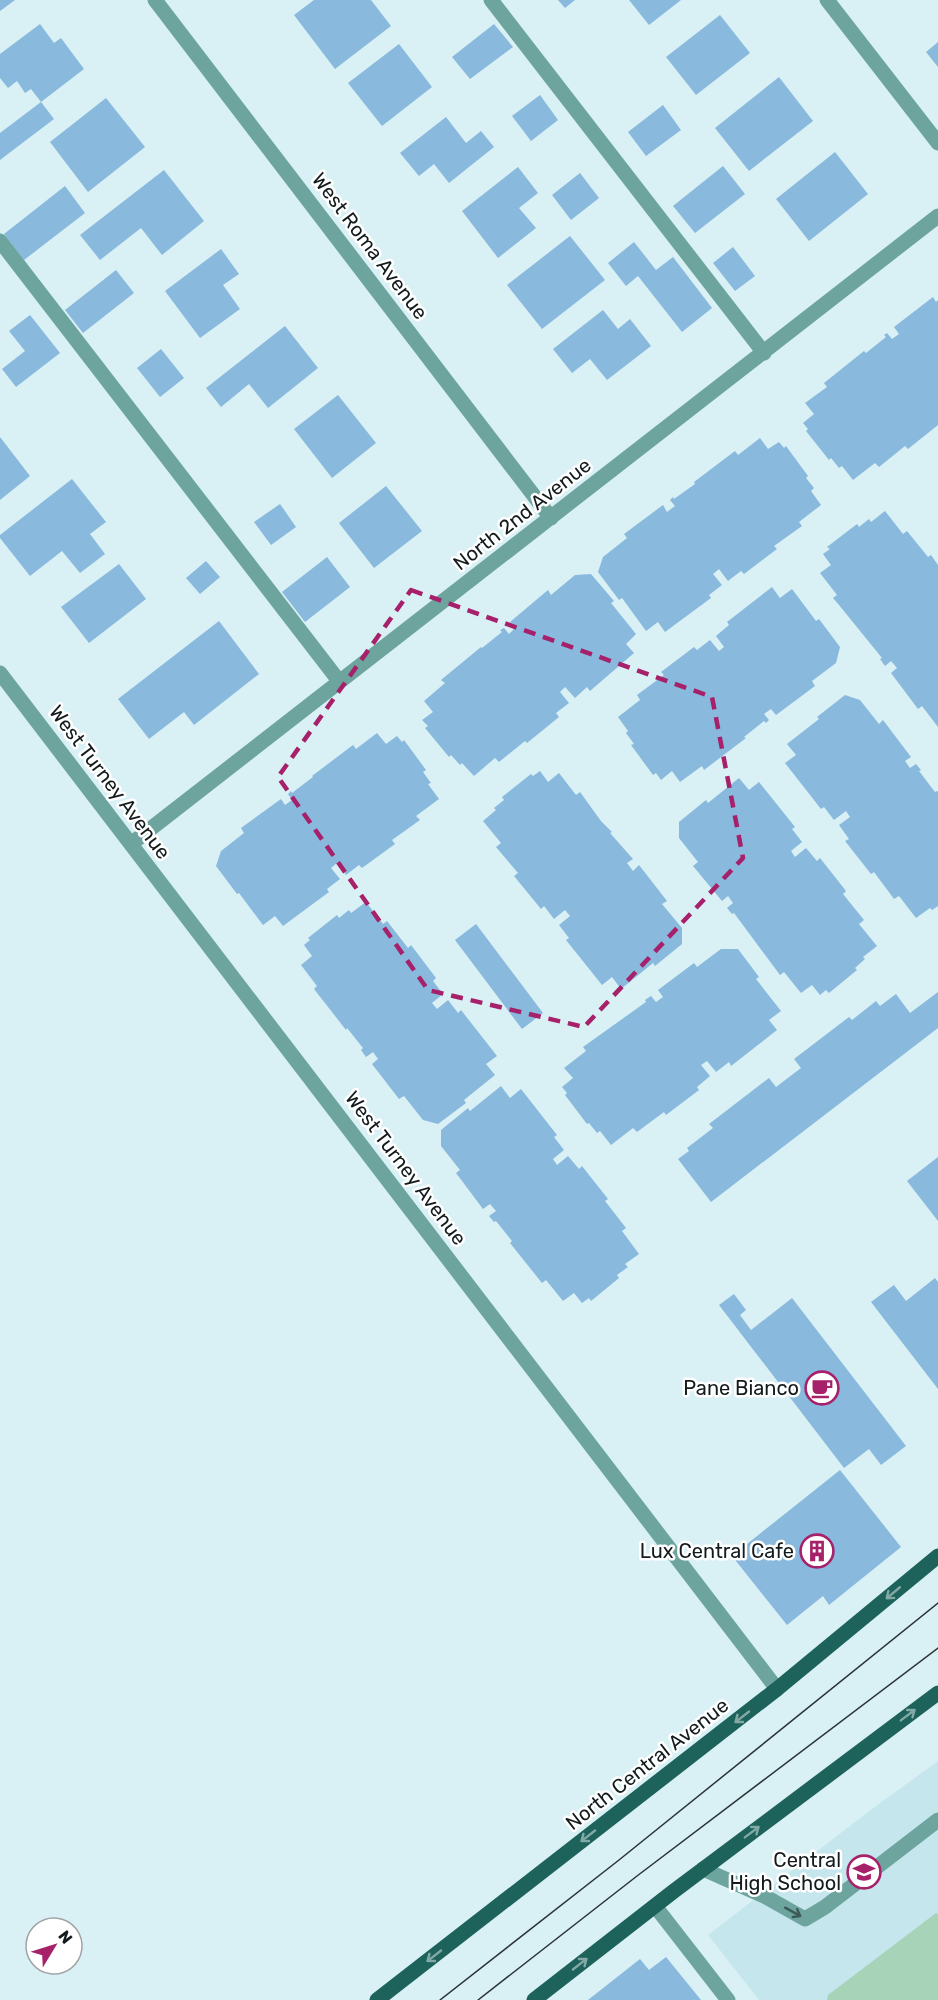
<svg xmlns="http://www.w3.org/2000/svg" width="938" height="2000" viewBox="0 0 938 2000" font-family="Rubik,sans-serif">
	<rect width="100%" height="100%" fill="#d9f0f5"/>
	<path fill="#c6e6ee" d="M938,1761V2000H759L708,1935L872,1809Z"/>
	<path fill="#a7d3b9" d="M936,1913L938,1914V2000H827L828,1995Z"/>
	<path fill="#89b9dd" d="M0,0H15L0,11Z
		M314,0H371L391,26L335,69L294,15Z
		M558,0H575L565,8Z
		M629,0H681L649,25Z
		M720,15L750,53L696,95L666,57Z
		M40,24L54,43L61,38L84,69L41,102L31,89L25,93L17,81L8,88L0,78V54Z
		M494,24L513,47L470,79L452,57Z
		M938,42V67L926,52Z
		M399,44L432,87L382,126L348,83Z
		M779,77L813,121L749,171L715,128Z
		M540,95L558,120L531,141L512,116Z
		M106,98L145,147L88,192L50,142Z
		M41,102L54,119L0,160V133Z
		M663,105L681,130L646,156L628,132Z
		M446,117L466,143L481,131L494,147L449,183L434,164L419,176L400,153Z
		M835,152L868,194L809,241L776,199Z
		M723,166L745,194L695,233L673,206Z
		M518,167L538,193L519,208L536,228L498,258L462,211Z
		M164,170L204,221L162,255L141,228L100,260L80,235Z
		M580,173L599,198L571,220L552,195Z
		M65,186L85,213L24,260L4,234Z
		M570,236L605,280L542,329L507,285Z
		M634,242L656,270L673,257L712,308L682,332L638,276L626,286L608,263Z
		M733,247L755,276L735,291L713,263Z
		M221,249L239,274L223,285L240,309L200,338L165,291Z
		M116,270L134,293L83,333L65,310Z
		M933,297L936,302L938,300V425L908,449L905,446L879,467L875,463L853,480L842,466L839,468L831,458L829,460L806,431L808,429L803,423L814,414L805,403L827,387L824,383L864,351L866,353L886,337L884,335L887,333L892,339L899,334L894,327Z
		M603,310L618,329L630,319L651,346L607,380L590,359L572,373L553,349Z
		M30,315L60,353L16,387L2,369L25,351L9,331Z
		M285,326L318,368L268,408L249,384L221,407L206,388Z
		M161,349L184,378L160,397L137,368Z
		M338,395L376,443L332,478L294,429Z
		M0,437L30,476L0,500Z
		M760,438L768,449L779,442L784,448L786,446L808,476L806,478L814,488L811,491L821,505L799,522L802,526L774,546L777,549L744,574L741,571L728,581L719,569L713,574L722,585L709,595L711,598L665,632L658,622L646,631L622,598L619,600L598,572L603,557L627,538L624,534L663,505L667,512L675,506L670,500L673,497L674,499L695,484L694,482L735,451L738,455Z
		M72,479L106,522L90,534L105,554L80,573L62,551L30,576L0,538V535Z
		M386,486L422,531L374,568L339,523Z
		M280,504L296,527L271,545L254,522Z
		M885,511L903,534L907,531L928,557L931,555L938,565V727L922,706L918,709L891,673L897,668L891,661L885,666L880,659L882,658L839,605L833,598L837,595L820,573L831,565L823,554L830,549L827,547L857,524L859,527L869,519L871,522Z
		M327,557L350,587L305,622L282,592Z
		M206,561L220,577L200,594L186,578Z
		M119,564L146,599L89,643L61,607Z
		M591,574L614,601L611,603L636,634L626,644L634,653L590,691L587,687L575,698L565,687L560,692L569,703L556,713L559,717L527,743L525,741L499,762L495,758L474,776L462,763L460,765L451,755L449,757L425,728L428,726L422,720L433,712L424,701L445,683L441,680L481,647L482,648L502,632L500,630L504,628L509,634L515,628L510,622L548,590L551,595L575,575Z
		M772,587L780,598L792,589L816,621L819,619L840,647L836,663L812,681L815,686L776,715L771,709L764,714L769,720L766,723L764,721L744,737L746,738L704,770L702,766L680,782L672,771L661,780L656,773L653,775L631,745L634,744L626,733L628,731L618,717L640,700L637,695L664,675L661,672L694,647L697,650L710,640L719,651L724,647L716,636L729,625L727,622Z
		M219,621L259,674L194,725L184,712L149,739L118,699Z
		M845,695L860,700L879,724L883,720L911,757L905,761L910,768L916,764L921,770L919,771L935,792L937,791L938,792V906L932,910L930,908L916,918L899,896L894,899L874,872L871,874L845,841L849,839L839,825L850,817L846,811L834,820L824,807L821,809L785,763L796,755L787,744L819,719L817,717Z
		M377,733L386,744L397,736L402,742L404,740L426,770L423,772L431,783L428,784L439,799L416,816L420,820L392,840L395,844L362,868L359,865L346,875L337,863L331,868L340,879L327,889L329,892L283,926L275,916L263,925L239,893L237,894L216,866L221,851L244,833L241,828L281,799L285,805L292,800L288,794L291,791L292,793L313,777L312,776L353,745L356,749Z
		M540,771L548,782L559,773L576,795L580,792L601,821L612,832L610,833L633,859L627,863L633,871L639,865L667,901L662,904L682,928V944L655,966L653,963L621,989L612,977L602,985L566,940L569,938L559,925L570,916L565,910L554,919L544,906L541,909L514,876L518,873L496,847L501,843L483,821L496,810L494,808L504,800L502,797L531,774L533,776Z
		M739,778L749,790L759,782L795,827L792,829L802,842L791,851L795,857L806,848L817,861L820,858L846,891L843,894L864,920L859,924L877,946L863,957L865,959L855,968L857,970L829,993L826,990L820,995L812,985L801,993L784,972L780,975L734,913L732,914L727,908L733,903L728,896L722,901L693,866L698,862L679,838V822L706,800L708,803Z
		M366,902L383,924L387,921L408,948L411,945L436,978L433,981L443,994L432,1003L437,1009L448,1000L458,1013L461,1010L497,1056L486,1064L495,1075L464,1100L466,1103L438,1124L423,1120L404,1096L399,1099L372,1064L378,1059L373,1052L366,1057L361,1050L363,1048L347,1028L346,1030L314,989L317,986L301,965L312,956L304,945L310,940L308,938L337,915L339,918L349,910L351,913Z
		M476,924L543,1013L522,1029L455,940Z
		M721,949H738L759,977L756,979L781,1011L769,1020L777,1030L731,1066L729,1062L716,1072L707,1061L701,1065L710,1076L697,1087L699,1090L666,1115L664,1112L637,1132L633,1128L611,1145L600,1131L597,1133L589,1123L587,1124L565,1095L567,1093L562,1087L573,1078L564,1068L586,1051L583,1047L646,1002L645,1000L651,996L656,1002L663,997L658,990L694,963L697,967Z
		M938,992V1028L711,1202L678,1159L689,1151L687,1148L713,1128L709,1124L769,1078L776,1087L801,1068L794,1059L849,1017L852,1020L876,1001L880,1006L896,994L910,1013Z
		M501,1086L510,1098L521,1089L557,1135L554,1137L564,1150L553,1159L557,1165L568,1156L579,1169L582,1166L608,1199L605,1201L626,1228L622,1231L639,1254L625,1264L628,1267L617,1275L619,1278L591,1301L589,1298L582,1303L574,1293L563,1301L546,1280L542,1283L510,1243L512,1241L496,1221L494,1222L489,1216L496,1211L490,1204L483,1209L456,1173L460,1170L441,1146V1130L468,1108L470,1111Z
		M938,1157V1221L907,1181Z
		M935,1278L938,1282V1389L871,1302L894,1285L906,1301Z
		M734,1294L746,1310L740,1315L751,1330L792,1298L906,1446L881,1465L869,1449L844,1468L719,1305Z
		M840,1470L901,1547L829,1605L823,1596L787,1625L732,1556Z
		M666,1957L701,2000H588L640,1959L649,1970Z"/>
	<g fill="none" stroke-linecap="round" stroke-linejoin="round">
		<path stroke="#6da59e" stroke-width="15" d="M491,0L764,353
			M0,241L339,681
			M703,1869L766,1897L805,1919L825,1907L938,1820
			M655,1906L728,2000"/>
		<path stroke="#6da59e" stroke-width="15" d="M155,0L551,518
			M0,673L777,1689
			M131,844L938,216"/>
		<path stroke="#6da59e" stroke-width="15" d="M827,0L938,143"/>
		<path stroke="#1d625b" stroke-width="15" d="M377,2000L777,1689L938,1556
			M534,2000L674,1891L938,1693"/>
		<path stroke="#2a3436" stroke-width="1.5" d="M440,2000L619,1860L938,1603
			M478,2000L637,1876L938,1648"/>
	</g>
	<defs><path id="oneway-shaft" d="M-6 0H5M1.5-3L5.5 0L1.5 3" fill="none" stroke-width="1.6" stroke-linecap="round" stroke-linejoin="round" transform="scale(1.5)"/></defs>
	<g stroke="#83a9a5">
		<use href="#oneway-shaft" transform="translate(893 1593) rotate(140)"/>
		<use href="#oneway-shaft" transform="translate(908 1715) rotate(-37)"/>
		<use href="#oneway-shaft" transform="translate(742 1717) rotate(142)"/>
		<use href="#oneway-shaft" transform="translate(752 1832) rotate(-37)"/>
		<use href="#oneway-shaft" transform="translate(588 1836) rotate(142)"/>
		<use href="#oneway-shaft" transform="translate(434 1956) rotate(142)"/>
		<use href="#oneway-shaft" transform="translate(580 1964) rotate(-38)"/>
	</g>
	<use stroke="#3b5957" href="#oneway-shaft" transform="translate(793 1912) rotate(29)"/>
	<path fill="none" stroke="#a6206a" stroke-width="4.5" stroke-dasharray="12 8" stroke-linejoin="round" d="M411,590L712,697L743,858L584,1027L428,990L278,777Z"/>
	<defs>
		<symbol id="cafe-ring" viewBox="-11 -11 22 22"><circle r="9.5" fill="#fff" stroke="#a6206a" stroke-width="1.5"/><path d="M-5.5-4.5H6V0H3Q3 3.5 0 3.5H-2.5Q-5.5 3.5-5.5 0ZM3-3.2v2h1.7v-2ZM-6 4.5H4V6H-6Z" fill="#a6206a"/></symbol>
		<symbol id="building-ring" viewBox="-11 -11 22 22"><circle r="9.5" fill="#fff" stroke="#a6206a" stroke-width="1.5"/><path d="M-4-6H4V6H1V3H-1V6H-4ZM-2.5-4.3h1.7v1.8h-1.7ZM.8-4.3h1.7v1.8H.8ZM-2.5-1h1.7V.8h-1.7ZM.8-1h1.7V.8H.8Z" fill="#a6206a"/></symbol>
		<symbol id="school-ring" viewBox="-11 -11 22 22"><circle r="9.5" fill="#fff" stroke="#a6206a" stroke-width="1.5"/><path d="M0-5L7-2L0 1L-7-2ZM-4 1L0 2.5L4 1V4Q0 6-4 4Z" fill="#a6206a"/></symbol>
	</defs>
	<g fill-rule="evenodd">
		<use href="#cafe-ring" x="803" y="1369" width="38" height="38"/>
		<use href="#building-ring" x="798" y="1532" width="38" height="38"/>
		<use href="#school-ring" x="845" y="1853" width="38" height="38"/>
	</g>
	<g text-anchor="middle" stroke-width="5" stroke-linejoin="round" paint-order="stroke">
		<g font-size="20" fill="#131b1d" stroke="#fff">
			<text transform="translate(370 246) rotate(53)" y="7">West Roma Avenue</text>
			<text transform="translate(522 514) rotate(-38)" y="7">North 2nd Avenue</text>
			<text transform="translate(110 782) rotate(53)" y="7">West Turney Avenue</text>
			<text transform="translate(406 1168) rotate(53)" y="7">West Turney Avenue</text>
			<text transform="translate(647 1764) rotate(-38)" y="7">North Central Avenue</text>
		</g>
		<g font-size="20" fill="#131b1d" stroke="#fff" text-anchor="end">
			<text x="799" y="1395">Pane Bianco</text>
			<text x="794" y="1558">Lux Central Cafe</text>
			<text x="841" y="1867">Central<tspan x="841" dy="23">High School</tspan></text>
		</g>
	</g>
	<g transform="translate(54 1946) rotate(52)"><circle r="28" fill="#ffffff" stroke="#a1a4a5" stroke-width="1.5"/>
	<path d="M0-4.5L10 22L0 15L-10 22Z" fill="#a6206a"/>
	<text y="-9" font-size="16" font-weight="bold" text-anchor="middle" fill="#131b1d">N</text>
	</g>
</svg>
